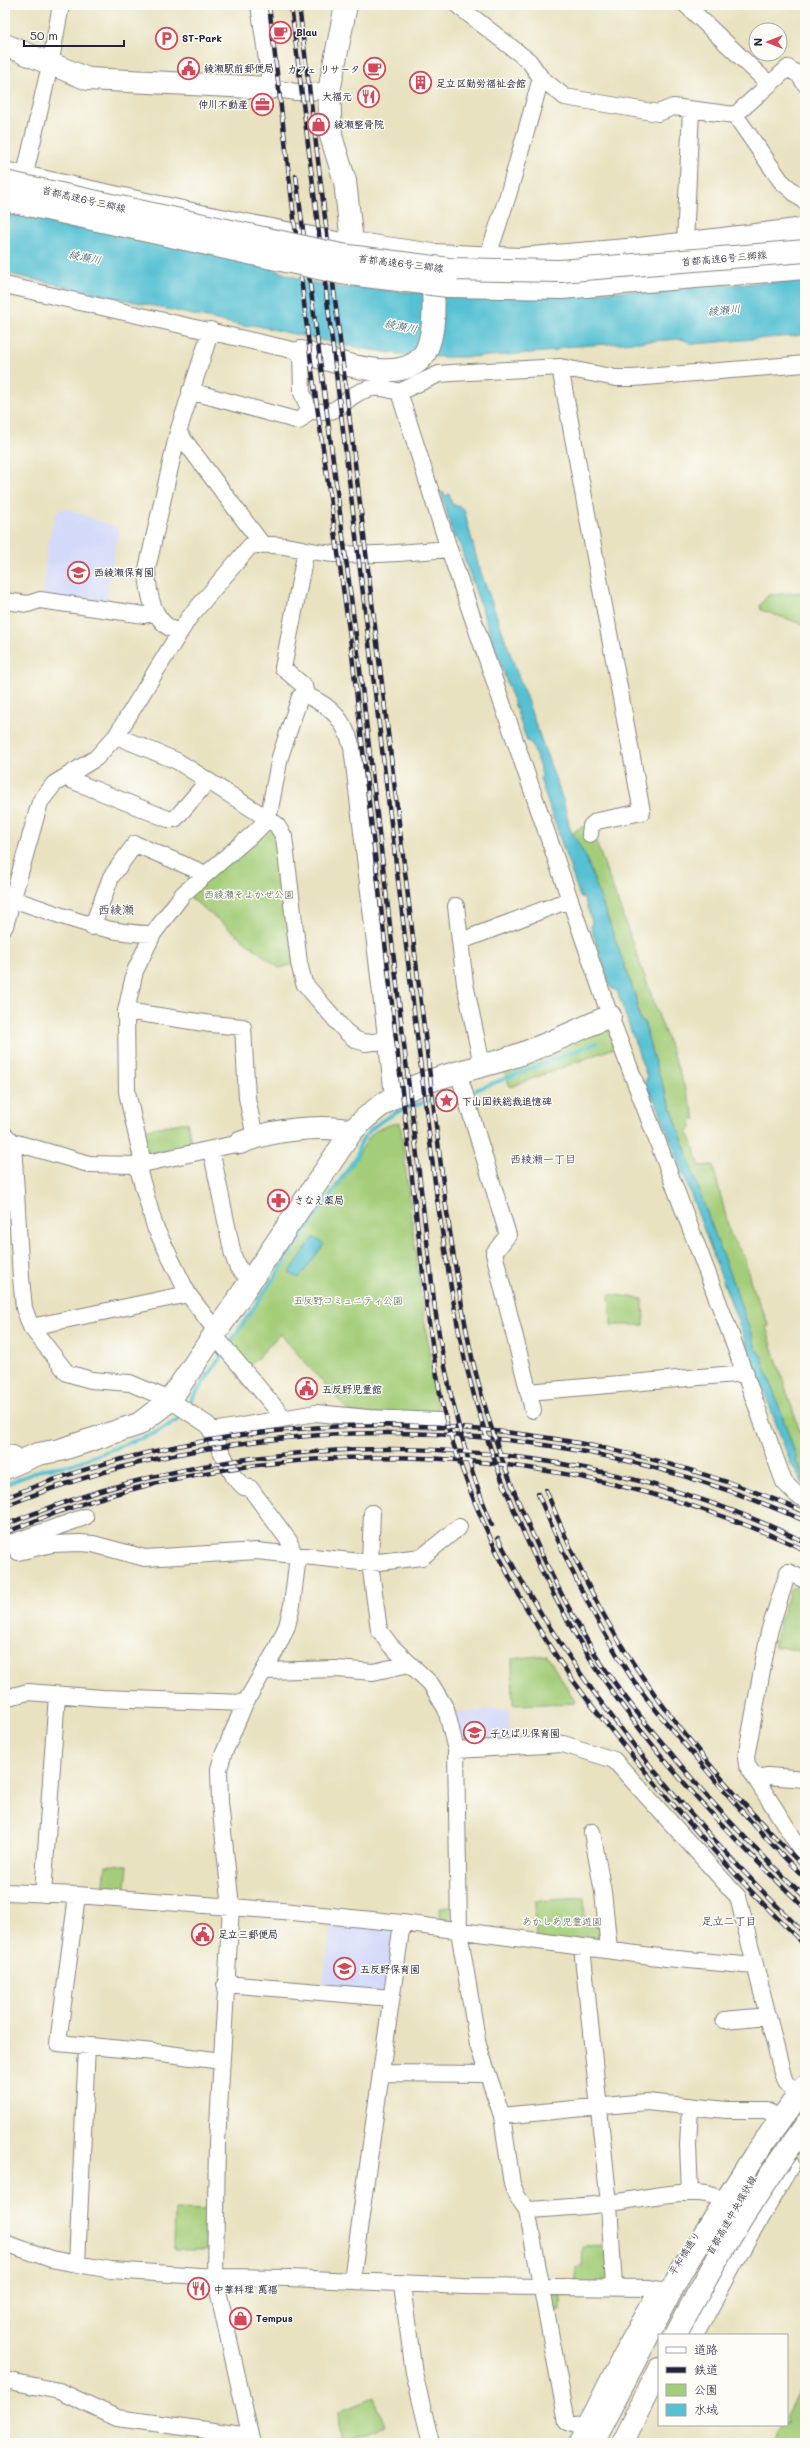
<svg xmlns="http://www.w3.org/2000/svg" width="810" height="2448" viewBox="0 0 810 2448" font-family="Mali,'Klee One',sans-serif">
	<rect width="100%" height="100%" fill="#fdfcf7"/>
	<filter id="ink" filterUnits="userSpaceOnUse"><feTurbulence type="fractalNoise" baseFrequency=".025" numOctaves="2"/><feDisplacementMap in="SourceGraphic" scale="8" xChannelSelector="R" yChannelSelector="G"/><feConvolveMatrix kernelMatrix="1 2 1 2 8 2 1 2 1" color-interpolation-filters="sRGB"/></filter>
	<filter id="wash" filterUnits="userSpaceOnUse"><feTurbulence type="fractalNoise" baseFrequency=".012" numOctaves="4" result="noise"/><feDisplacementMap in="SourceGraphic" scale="16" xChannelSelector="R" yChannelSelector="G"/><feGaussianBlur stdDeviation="0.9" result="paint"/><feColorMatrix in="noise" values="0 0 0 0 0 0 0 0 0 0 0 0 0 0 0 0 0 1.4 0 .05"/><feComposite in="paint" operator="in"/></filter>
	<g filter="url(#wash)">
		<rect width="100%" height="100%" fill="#e8e2c0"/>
		<path fill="#d3d9f9" d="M61,509H68L119,528L105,608L43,599L47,546L56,514Z
			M509,1709V1744L456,1747L449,1713Z
			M332,1918L401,1924L391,1997L322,1991Z"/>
		<path fill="#a4cd79" stroke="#63785a" d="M805,592V625L761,610L760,605L768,595Z
			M270,823L282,838L296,964L279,968L187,895Z
			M581,827H587L593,833L696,1119L691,1120V1128L687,1134L690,1136L700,1166L713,1165L731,1237L744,1256L751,1283L769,1326L766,1327L805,1448V1475L796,1462L797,1459L760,1352L757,1351C732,1277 702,1205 679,1130C668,1095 651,1061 645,1023L640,1020L635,995L585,855L573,836L575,831Z
			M607,1024L614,1048L510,1087L502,1066Z
			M187,1122L192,1145L146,1155L141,1130Z
			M400,1122L421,1297L440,1419L350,1413L280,1334L247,1369L227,1347L358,1156C371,1132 373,1129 400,1122Z
			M609,1294L643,1299L644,1325H611Z
			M798,1586L805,1589V1652L773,1646L790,1590Z
			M547,1655L576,1703L513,1705L512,1659Z
			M106,1865L128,1866L125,1895L103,1894Z
			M584,1898L585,1925L606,1926L608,1948L536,1941L535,1901Z
			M439,1907H456V1929L440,1926Z
			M175,2209L214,2210L213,2250H174Z
			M610,2245L612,2284H575V2268L582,2267L583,2246Z
			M543,2288L560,2289V2310L548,2312Z
			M805,2383V2443H773L782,2425H787V2416Z
			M374,2397L385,2426L341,2442L339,2411Z"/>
		<path fill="#57c1d3" stroke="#3c7287" d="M5,208L263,265C290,276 328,291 357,287C503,305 659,288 805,280V335L693,344L682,339L562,347L555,351C507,355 457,360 409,355C357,350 305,336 253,325L243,326L5,273Z
			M444,492L445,496L449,494L452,504L464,509L478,564L564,803L570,829L585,855L635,995L640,1020L645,1023C651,1060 667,1094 679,1130C702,1205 732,1277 757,1351L760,1352L797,1459L796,1462L805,1475V1486L791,1464L659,1109L645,1083L647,1077L617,991L611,988L591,927L592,922L584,898L580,897L540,779L542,775L532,744L527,741L457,537L454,538L441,493Z
			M314,1237L324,1244L299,1278L289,1273Z"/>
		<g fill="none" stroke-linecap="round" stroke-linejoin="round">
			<path stroke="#57c1d3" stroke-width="4" d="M476,1090L596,1043
				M227,1347L357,1156C360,1119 427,1096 459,1097
				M187,1406L224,1352
				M5,1485L43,1469L70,1465L155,1433L177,1420L183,1412"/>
		</g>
	</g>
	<g filter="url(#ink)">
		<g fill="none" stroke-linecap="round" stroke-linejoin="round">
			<defs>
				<path id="street" d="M259,5L271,88L296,92L329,91
					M457,5L529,61L541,78L509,192L487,259
					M686,5L769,84
					M541,78L565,97L658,113L673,107L735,115L781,181L805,202
					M735,115L788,68L799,75L805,84
					M5,170L201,213L352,243
					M25,174L50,65L61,5
					M677,252L685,243L691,110
					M5,285L301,352L302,393L310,410C343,419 342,395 368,389C379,386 389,389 399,392L449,549L610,1016L729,1330L784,1482L797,1495L805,1499
					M560,367L642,812L597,821L591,826L590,834
					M190,391L299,421L310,410
					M399,392L439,374L452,373L560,367L616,378H633L805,364
					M178,432L262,544
					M306,550L283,668L304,686L306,695
					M5,601L28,604L40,600L144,615L155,613
					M180,632C152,625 148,593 147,569L178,432L211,330
					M116,736L177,761L276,824L284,837L299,963L304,983L345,1031L356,1040L366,1043L387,1040
					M66,778L168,819H175L208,781
					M5,897C57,912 97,934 153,934
					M456,906L465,984L482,1065
					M5,926L40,802L54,784L96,758L116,736L188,619L250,546C278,541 307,552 335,554C373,556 411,552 449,549
					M92,927L111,877L135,844L206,874
					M461,941L569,900
					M126,1011L211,1024L243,1027L247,1098L255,1137
					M458,1072L508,1235L494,1253L533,1410
					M6,1136L13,1142L89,1164L137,1165L240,1143
					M13,1142L21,1277L24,1308L31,1327L67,1373L91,1380L130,1383L170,1400L208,1425L234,1477L244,1487L250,1488L289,1541L294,1555
					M211,1149L233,1255L237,1266L251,1281
					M143,1163L127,1092L126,1011L135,971L153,934L183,894L255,832L268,819L280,757L300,697L306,695C332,707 344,719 352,747L393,1096
					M137,1165L155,1227L188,1294L217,1332
					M31,1327L188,1294
					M215,1336L284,1418
					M528,1392L746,1373
					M213,1431L316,1413L369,1418L440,1421
					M5,1453L13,1454L18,1461
					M372,1513L370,1563L379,1630L390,1645L431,1684L446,1709L456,1750L459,1931L478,2045L502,2116L512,2184L517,2196L527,2210L567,2422L586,2429
					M14,1542L18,1552L52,1544L80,1543L93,1544L145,1558L257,1551L370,1563L422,1557L459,1527
					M5,1545L85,1517
					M805,1580L788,1572L769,1632L746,1757L747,1765L805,1856
					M264,1671L337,1669L373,1672L409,1664
					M5,1698L28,1692L102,1698L245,1703
					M456,1750L563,1744L614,1760L738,1897L782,2072L785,2082L793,2090
					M756,1778L768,1776L805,1779
					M592,1832L603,1892L609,1949
					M5,1892L77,1895L282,1911L402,1923L666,1958L755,1966
					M43,1894L57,1695
					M77,1895L58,2043L154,2052L221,2061
					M582,1947L609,2204L614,2287
					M225,1984L391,1998
					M724,2020L768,2016
					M381,2073L488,2074
					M690,2106L688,2145L690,2193
					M502,2116L646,2102L727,2110H767L774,2116
					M527,2210C555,2208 583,2207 610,2203C640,2200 692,2185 719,2198
					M5,2243L51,2259L77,2264L111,2270L215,2277L289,2278L463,2286L651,2288L661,2290
					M77,2264L87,2046
					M352,2280L402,1923
					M402,2285L414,2373L431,2443
					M5,2380L59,2391L117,2418L250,2436
					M252,2443L215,2277L217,2142L231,1907L220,1803L219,1769L223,1755L245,1703L276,1650L287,1626L292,1605L298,1556"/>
				<path id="secondary" d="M5,45L88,79L271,88
					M301,352C333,360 413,392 428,346C436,324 433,298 433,276
					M240,1143C270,1130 320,1124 352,1131
					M5,1468L38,1454L60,1450L139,1424L170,1400L352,1131C402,1079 441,1079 506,1059C541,1048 575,1031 610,1016"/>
				<path id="primary" d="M346,5L329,91L331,136L345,181L352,243L433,255L520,259L639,249L805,229
					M580,2443L624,2355L657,2297"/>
				<path id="highway" d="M448,286L562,288L805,268
					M692,2335L745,2238L788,2165
					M592,2443L682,2270L754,2156L805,2086
					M622,2443L659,2369"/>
			</defs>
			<use href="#street" stroke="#85827e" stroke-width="18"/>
			<use href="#secondary" stroke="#85827e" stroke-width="24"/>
			<use href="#primary" stroke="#85827e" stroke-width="24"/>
			<use href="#highway" stroke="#85827e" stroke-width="24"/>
			<use href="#street" stroke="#fff" stroke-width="16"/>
			<use href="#secondary" stroke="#fff" stroke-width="22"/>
			<use href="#primary" stroke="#fff" stroke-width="22"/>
			<use href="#highway" stroke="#fff" stroke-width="22"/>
			<defs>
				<path id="rail" d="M269,5L312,371L350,637L427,1309C434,1353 438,1400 453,1443C476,1513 509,1583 549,1645C584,1700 628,1751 670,1801C713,1850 757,1900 805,1945
					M291,5L437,1199C446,1254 453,1310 466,1365C495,1485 557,1622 633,1720C684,1788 744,1850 805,1908
					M299,5L445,1199C453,1253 461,1308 473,1362C497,1462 540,1561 592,1649C613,1683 639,1716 665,1746C708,1800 755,1850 805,1897
					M296,176L356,636L435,1309C446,1384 463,1455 492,1525
					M546,1490C571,1552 599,1614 637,1669C685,1740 744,1807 805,1868
					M538,1494C564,1556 592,1617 629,1674C649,1704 674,1732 697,1759C732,1800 766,1840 805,1878
					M5,1498C259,1395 554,1403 805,1512
					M5,1506C259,1404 555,1409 805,1521
					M5,1525C257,1420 558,1422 805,1542
					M5,1533C259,1424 556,1435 805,1550
					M498,1538C576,1687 685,1816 805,1934"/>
			</defs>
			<use href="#rail" stroke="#22223b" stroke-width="4.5"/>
			<use href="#rail" stroke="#fdfcf7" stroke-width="3" stroke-dasharray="9" stroke-linecap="butt"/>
			<defs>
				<path id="highway-bridge" d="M5,182L341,255L449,269L560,271L805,251
					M5,200L341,273L448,286
					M676,2335C713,2262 756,2192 805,2126"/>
			</defs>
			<use href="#highway-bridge" stroke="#85827e" stroke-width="24" stroke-linecap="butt"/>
			<use href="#highway-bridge" stroke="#fff" stroke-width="22"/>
		</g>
	</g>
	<defs>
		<symbol id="cafe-ring" viewBox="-11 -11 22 22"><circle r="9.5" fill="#fdfcf7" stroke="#d1495b" stroke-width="1.5"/><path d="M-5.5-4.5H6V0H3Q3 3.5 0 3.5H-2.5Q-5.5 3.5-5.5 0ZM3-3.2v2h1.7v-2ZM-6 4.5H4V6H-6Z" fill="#d1495b"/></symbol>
		<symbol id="parking-ring" viewBox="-11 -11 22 22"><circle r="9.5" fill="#fdfcf7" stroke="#d1495b" stroke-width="1.5"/><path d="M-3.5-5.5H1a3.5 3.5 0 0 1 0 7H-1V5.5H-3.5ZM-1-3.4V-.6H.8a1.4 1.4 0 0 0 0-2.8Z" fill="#d1495b"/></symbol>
		<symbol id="civic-ring" viewBox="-11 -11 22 22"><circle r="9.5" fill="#fdfcf7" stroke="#d1495b" stroke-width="1.5"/><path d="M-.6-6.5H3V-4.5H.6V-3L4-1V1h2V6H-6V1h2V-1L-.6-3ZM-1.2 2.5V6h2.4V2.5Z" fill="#d1495b"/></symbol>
		<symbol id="building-ring" viewBox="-11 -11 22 22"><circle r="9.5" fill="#fdfcf7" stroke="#d1495b" stroke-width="1.5"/><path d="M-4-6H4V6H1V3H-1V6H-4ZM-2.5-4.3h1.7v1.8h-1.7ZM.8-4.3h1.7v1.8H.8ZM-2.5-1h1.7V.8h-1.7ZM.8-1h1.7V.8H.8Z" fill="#d1495b"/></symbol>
		<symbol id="restaurant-ring" viewBox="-11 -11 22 22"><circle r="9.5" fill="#fdfcf7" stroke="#d1495b" stroke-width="1.5"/><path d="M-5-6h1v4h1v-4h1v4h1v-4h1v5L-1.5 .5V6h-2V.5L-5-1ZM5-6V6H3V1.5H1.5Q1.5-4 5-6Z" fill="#d1495b"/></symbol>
		<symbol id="office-ring" viewBox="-11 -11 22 22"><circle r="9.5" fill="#fdfcf7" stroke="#d1495b" stroke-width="1.5"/><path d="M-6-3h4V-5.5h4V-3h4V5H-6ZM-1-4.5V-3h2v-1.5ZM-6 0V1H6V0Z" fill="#d1495b"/></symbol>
		<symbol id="shop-ring" viewBox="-11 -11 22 22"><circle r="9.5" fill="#fdfcf7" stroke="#d1495b" stroke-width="1.5"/><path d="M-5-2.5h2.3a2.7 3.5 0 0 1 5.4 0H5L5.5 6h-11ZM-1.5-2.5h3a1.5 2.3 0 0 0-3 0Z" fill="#d1495b"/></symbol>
		<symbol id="school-ring" viewBox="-11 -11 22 22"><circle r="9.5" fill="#fdfcf7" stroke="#d1495b" stroke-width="1.5"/><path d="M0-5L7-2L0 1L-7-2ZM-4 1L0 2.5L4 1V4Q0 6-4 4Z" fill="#d1495b"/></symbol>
		<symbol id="sight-ring" viewBox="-11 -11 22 22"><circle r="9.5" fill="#fdfcf7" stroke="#d1495b" stroke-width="1.5"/><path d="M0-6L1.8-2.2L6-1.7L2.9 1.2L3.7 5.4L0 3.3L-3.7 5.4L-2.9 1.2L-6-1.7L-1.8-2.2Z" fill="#d1495b"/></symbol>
		<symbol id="pharmacy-ring" viewBox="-11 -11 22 22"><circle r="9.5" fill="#fdfcf7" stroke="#d1495b" stroke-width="1.5"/><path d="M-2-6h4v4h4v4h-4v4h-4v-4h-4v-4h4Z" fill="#d1495b"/></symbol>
	</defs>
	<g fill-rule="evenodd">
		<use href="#cafe-ring" x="268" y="20" width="25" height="25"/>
		<use href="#parking-ring" x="154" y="26" width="25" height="25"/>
		<use href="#civic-ring" x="176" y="56" width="25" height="25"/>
		<use href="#cafe-ring" x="362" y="56" width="25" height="25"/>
		<use href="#building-ring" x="408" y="70" width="25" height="25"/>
		<use href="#restaurant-ring" x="356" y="84" width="25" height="25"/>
		<use href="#office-ring" x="250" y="92" width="25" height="25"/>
		<use href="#shop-ring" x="306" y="112" width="25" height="25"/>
		<use href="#school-ring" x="66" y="560" width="25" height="25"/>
		<use href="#sight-ring" x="434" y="1088" width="25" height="25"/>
		<use href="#pharmacy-ring" x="266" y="1188" width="25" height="25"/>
		<use href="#civic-ring" x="294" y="1376" width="25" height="25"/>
		<use href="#school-ring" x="462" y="1720" width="25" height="25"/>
		<use href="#civic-ring" x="190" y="1922" width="25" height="25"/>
		<use href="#school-ring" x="332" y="1956" width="25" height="25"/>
		<use href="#restaurant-ring" x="186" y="2276" width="25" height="25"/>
		<use href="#shop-ring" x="228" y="2306" width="25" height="25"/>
	</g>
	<g text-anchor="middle" stroke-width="3" stroke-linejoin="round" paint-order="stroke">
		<g font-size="10" font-weight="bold" fill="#22223b" stroke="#fdfcf7" text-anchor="start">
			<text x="296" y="36">Blau</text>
			<text x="182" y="42">ST-Park</text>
			<text x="204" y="72">綾瀬駅前郵便局</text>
			<text x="360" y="73" text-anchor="end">カフェ リサータ</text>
			<text x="436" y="87">足立区勤労福祉会館</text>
			<text x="352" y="100" text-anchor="end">大福元</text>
			<text x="248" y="108" text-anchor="end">仲川不動産</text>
			<text x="334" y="128">綾瀬整骨院</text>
			<text x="94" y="576">西綾瀬保育園</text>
			<text x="462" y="1105">下山国鉄総裁追憶碑</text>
			<text x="294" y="1204">さなえ薬局</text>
			<text x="322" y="1393">五反野児童館</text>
			<text x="490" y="1737">子ひばり保育園</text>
			<text x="218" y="1938">足立三郵便局</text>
			<text x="360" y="1973">五反野保育園</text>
			<text x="214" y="2293">中華料理 萬福</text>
			<text x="256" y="2322">Tempus</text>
		</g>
		<g font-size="10" fill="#22223b" stroke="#fdfcf7">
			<text transform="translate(84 199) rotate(13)" y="4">首都高速6号三郷線</text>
			<text transform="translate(724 258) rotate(-5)" y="4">首都高速6号三郷線</text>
			<text transform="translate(401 263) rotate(7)" y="4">首都高速6号三郷線</text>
			<text transform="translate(731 2215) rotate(-60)" y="4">首都高速中央環状線</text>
			<text transform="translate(684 2253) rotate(-58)" y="4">平和橋通り</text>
		</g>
		<g font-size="10" fill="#505e51" stroke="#fdfcf7">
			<text x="249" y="898">西綾瀬そよかぜ公園</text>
			<text x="348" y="1304">五反野コミュニティ公園</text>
			<text x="562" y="1925">あかしあ児童遊園</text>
		</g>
		<g font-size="11" font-style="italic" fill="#355a70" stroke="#fdfcf7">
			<text transform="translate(85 257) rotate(12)" y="4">綾瀬川</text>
			<text transform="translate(724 310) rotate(-5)" y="4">綾瀬川</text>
			<text transform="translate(401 326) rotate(12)" y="4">綾瀬川</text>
		</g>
		<g font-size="11" fill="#22223b" stroke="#fdfcf7">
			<text x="543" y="1163">西綾瀬一丁目</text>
			<text x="729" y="1925">足立二丁目</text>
		</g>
		<g font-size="12" fill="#22223b" stroke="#fdfcf7">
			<text x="116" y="914">西綾瀬</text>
		</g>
	</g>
	<rect width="810" height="2448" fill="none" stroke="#fdfcf7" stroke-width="20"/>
	<rect x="658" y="2334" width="130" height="92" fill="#fdfcf7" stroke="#a5a5ac"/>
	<rect x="666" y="2347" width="20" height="6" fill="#ffffff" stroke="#a5a5ac"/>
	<text x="694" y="2354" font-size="12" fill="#22223b">道路</text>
	<rect x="666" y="2367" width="20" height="6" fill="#22223b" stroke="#a5a5ac"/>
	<text x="694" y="2374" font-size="12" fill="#22223b">鉄道</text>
	<rect x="666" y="2384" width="20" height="12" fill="#a4cd79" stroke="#a5a5ac"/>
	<text x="694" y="2394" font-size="12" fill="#22223b">公園</text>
	<rect x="666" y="2404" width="20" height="12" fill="#57c1d3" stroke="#a5a5ac"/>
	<text x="694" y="2414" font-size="12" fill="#22223b">水域</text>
	<g transform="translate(768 42) rotate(270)"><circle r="19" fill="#fdfcf7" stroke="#a5a5ac"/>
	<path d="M0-3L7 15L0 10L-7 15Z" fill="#d1495b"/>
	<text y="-6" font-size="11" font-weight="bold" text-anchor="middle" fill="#22223b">N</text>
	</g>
	<path d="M24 40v6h100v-6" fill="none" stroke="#22223b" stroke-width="2"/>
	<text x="30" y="40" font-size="12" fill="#22223b" stroke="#fdfcf7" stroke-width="3" paint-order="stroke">50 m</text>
</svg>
